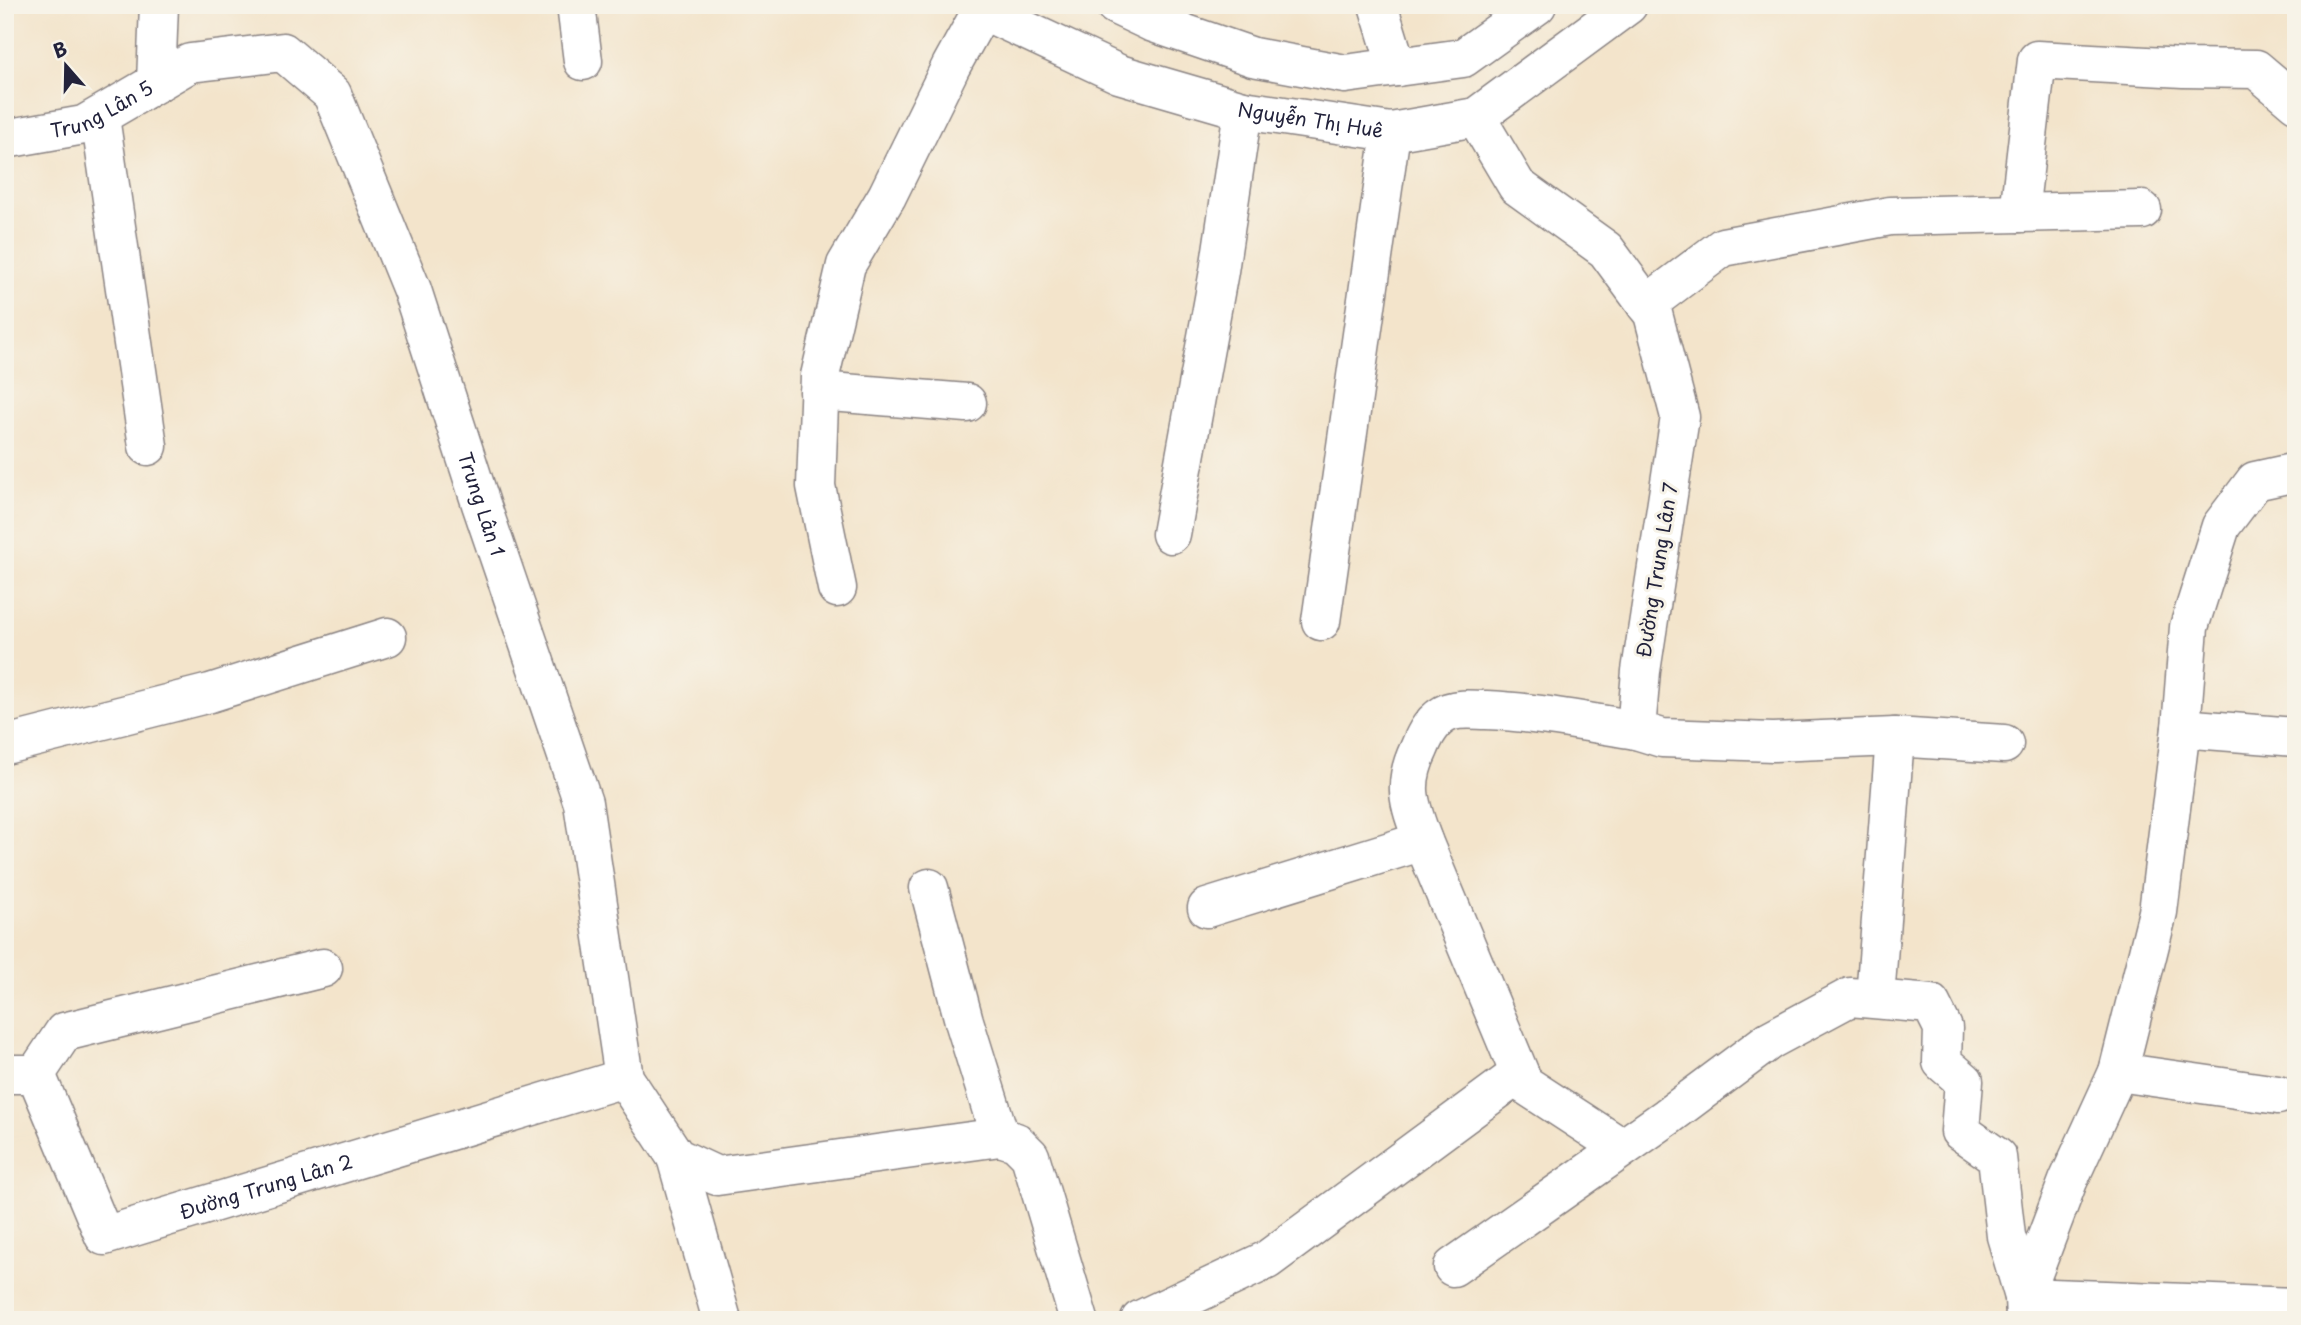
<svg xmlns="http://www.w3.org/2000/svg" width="2301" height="1325" viewBox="0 0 2301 1325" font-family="'Playpen Sans',sans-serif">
	<rect width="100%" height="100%" fill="#f7f3e8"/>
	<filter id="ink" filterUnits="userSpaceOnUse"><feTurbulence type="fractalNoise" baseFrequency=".0143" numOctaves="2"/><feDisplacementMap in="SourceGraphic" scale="14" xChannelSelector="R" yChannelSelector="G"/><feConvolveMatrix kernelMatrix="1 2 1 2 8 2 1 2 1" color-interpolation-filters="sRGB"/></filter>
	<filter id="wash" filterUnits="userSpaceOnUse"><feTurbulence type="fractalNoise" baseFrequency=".00686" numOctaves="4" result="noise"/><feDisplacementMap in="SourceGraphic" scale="28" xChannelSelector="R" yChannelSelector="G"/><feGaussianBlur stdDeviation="1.57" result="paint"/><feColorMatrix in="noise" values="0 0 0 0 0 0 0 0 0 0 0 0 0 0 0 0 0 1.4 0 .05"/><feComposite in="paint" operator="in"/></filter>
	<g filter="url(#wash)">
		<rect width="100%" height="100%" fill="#f3e4cb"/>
	</g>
	<g filter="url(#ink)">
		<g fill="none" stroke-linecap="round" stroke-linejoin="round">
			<defs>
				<g id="minor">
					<path d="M576,5L583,61"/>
					<path id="s1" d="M978,5L982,10L1119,74L1243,110L1391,132L1476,117L1628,5"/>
					<path d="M1115,5L1151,22L1253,57L1345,74L1463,58L1537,5"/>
					<path d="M1378,5L1397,67"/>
					<path d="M156,83L159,5"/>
					<path d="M100,117L148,446"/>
					<path d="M1476,117L1517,186L1606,250L1653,314L1680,417L1641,671L1636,730L1662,738L1773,742L1895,737L2004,744"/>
					<path id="s2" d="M5,139L84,125L190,63L283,52L332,94L412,290L481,504L583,803L624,1078L676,1157L717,1176L1000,1137L1016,1142L1030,1156L1079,1320"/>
					<path d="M2019,213L2037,60L2183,68L2256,69L2296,103"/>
					<path d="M1646,305L1723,247L1890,216L2142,210"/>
					<path d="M819,391L967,403"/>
					<path d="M1171,534L1219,271L1243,110"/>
					<path d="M837,588L816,486L820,376L846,265L887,196L951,66L982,10"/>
					<path d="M1321,621L1391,132"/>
					<path d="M2181,728L2296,737"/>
					<path d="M5,745L210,693L387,637"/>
					<path d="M929,888L964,1021L1000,1137"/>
					<path d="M1207,908L1423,841"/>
					<path d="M1875,998L1895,737"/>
					<path d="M2118,1072L2278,1095"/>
					<path id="s3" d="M5,1074H36L104,1236L624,1078"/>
					<path d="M36,1074L64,1032L323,968"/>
					<path d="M1622,1148L1524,1084L1423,841C1410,805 1401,786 1419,749C1425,734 1433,718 1449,712C1460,708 1474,710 1486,710C1536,712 1586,722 1636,730"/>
					<path d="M676,1157L722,1320"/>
					<path d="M1453,1267L1667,1117L1770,1040L1850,997L1931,1004L1943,1028L1942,1062L1964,1081L1960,1131L1997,1157L2006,1236L2024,1297L2025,1320"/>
					<path d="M2024,1297L2068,1181L2118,1072L2158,912L2181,728L2189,627L2221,526L2255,481L2296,472"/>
					<path d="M2024,1297L2296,1307"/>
					<path d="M1140,1320L1267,1260L1519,1074"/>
				</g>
			</defs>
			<use href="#minor" stroke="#8a8383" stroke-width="41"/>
			<use href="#minor" stroke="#fff" stroke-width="38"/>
		</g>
	</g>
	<g text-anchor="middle" stroke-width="6" stroke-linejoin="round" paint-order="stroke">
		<g font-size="19" fill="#22223b" stroke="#f7f3e8">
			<text dy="7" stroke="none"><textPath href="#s2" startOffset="102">Trung Lân 5</textPath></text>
			<text dy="7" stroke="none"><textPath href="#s1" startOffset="355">Nguyễn Thị Huê</textPath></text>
			<text dy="7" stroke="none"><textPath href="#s2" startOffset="798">Trung Lân 1</textPath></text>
			<text transform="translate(1657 570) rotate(-81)" y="7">Đường Trung Lân 7</text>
			<text dy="7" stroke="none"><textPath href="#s3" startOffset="376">Đường Trung Lân 2</textPath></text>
		</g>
	</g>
	<rect width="2301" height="1325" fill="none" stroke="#f7f3e8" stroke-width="28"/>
	<g transform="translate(66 66) rotate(340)" stroke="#f7f3e8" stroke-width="5" paint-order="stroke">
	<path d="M0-5L12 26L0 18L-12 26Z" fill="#22223b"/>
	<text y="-10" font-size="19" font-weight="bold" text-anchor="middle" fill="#22223b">B</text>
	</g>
</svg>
